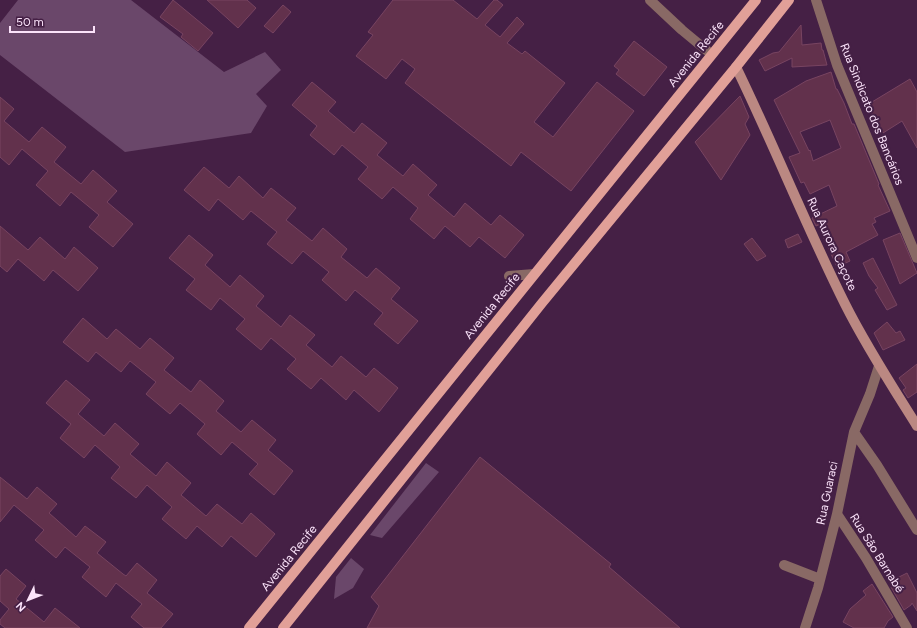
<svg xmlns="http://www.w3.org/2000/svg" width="917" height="628" viewBox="0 0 917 628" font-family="Figtree,sans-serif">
	<rect width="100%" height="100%" fill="#452045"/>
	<path fill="#6a476a" d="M18,0H131L224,72L265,52L281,70L256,94L267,106L251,133L125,152L0,55V23Z
		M426,463L439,472L382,538L370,535Z
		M351,558L364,569L353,588L334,599L336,577Z"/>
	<path fill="#62314c" stroke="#784461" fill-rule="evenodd" d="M173,0L213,33L198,51L181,37L183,34L160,17Z
		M207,0H247L256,8L238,28Z
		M393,0H453L477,19L494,0H497L503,5L485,25L500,37L517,17L524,24L507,43L522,54L525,51L565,83L534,122L553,137L597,82L634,111L571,191L521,152L511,166L405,83L415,69L402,59L386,79L356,56L373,35L368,32Z
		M283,5L291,12L273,33L264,26Z
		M801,25L802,45L821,43L822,50H823L827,65L792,67V58L765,71L759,60L773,53L779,52Z
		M634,41L667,67L644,96L616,74L619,70L614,66Z
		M831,72L836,89H837L844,103L852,124H854L879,184L878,185L890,211L874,218L876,222L872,224L878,235L846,252L850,261L837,267L818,225L816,226L812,218L837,206L829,185L810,194L804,182L801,183L789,157L800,153L774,100L806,81ZM830,120L841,148L813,161L810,150L809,151L800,132Z
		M910,79L917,92V148L902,121L883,133L867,105Z
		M312,82L336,102L328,111L354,133L362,123L387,143L377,155L403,176L413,164L437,185L428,195L454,217L465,203L491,225L500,215L524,235L505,258L479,237L470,247L445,226L434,239L410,219L418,208L393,187L382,199L358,179L368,167L342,145L334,155L310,135L317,126L292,105Z
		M740,96L749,117L745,124L750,135L721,180L695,142Z
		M0,97L14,109L4,121L29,142L42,127L66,147L54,162L81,184L93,170L117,191L107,202L133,224L113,247L89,227L99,215L71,192L60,206L36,185L48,171L22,149L9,165L0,157Z
		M204,167L229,188L239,176L263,198L271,188L296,208L286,220L312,241L323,228L347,249L341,257L367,278L376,268L400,288L391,299L418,321L398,344L374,324L383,313L355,290L346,301L322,280L329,272L303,251L292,264L267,244L277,232L251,211L243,220L218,199L209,211L184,190Z
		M0,226L28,250L40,237L65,259L74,247L98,268L78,291L53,270L44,281L18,259L7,272L0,266Z
		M900,233L917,273L900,284L883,240Z
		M798,234L802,242L788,248L785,240Z
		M189,235L213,255L205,265L230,287L240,275L264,296L256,306L281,327L290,315L315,335L306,345L332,367L341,356L366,377L374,368L398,388L379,412L354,390L346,400L321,378L311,389L287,369L296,359L271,338L261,350L236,329L245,319L220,298L211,310L186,290L195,279L169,258Z
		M752,238L766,256L757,261L744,244Z
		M873,258L897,305L887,310L875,290L878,288L869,276L863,263Z
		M83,318L107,339L116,329L140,349L150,338L174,358L164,370L191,392L200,380L224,401L216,411L241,432L252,420L276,440L268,450L293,471L274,495L249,474L258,464L232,442L221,455L197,434L205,424L180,403L170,414L146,394L156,382L130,361L121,372L96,352L88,362L63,342Z
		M887,322L896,333L900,331L905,340L883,350L874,333Z
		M917,364V392L908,398L903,390L906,388L899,378Z
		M66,380L90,400L78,414L104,436L115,423L139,444L130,454L156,476L167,462L191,483L181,495L206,516L217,504L242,524L251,513L275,534L256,557L231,536L222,547L197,526L186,539L162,519L172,507L147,485L136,498L111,478L120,467L95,445L84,458L60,438L71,424L46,403Z
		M480,457L611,564L609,567L680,628H367L379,606L371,597Z
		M0,477L27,499L37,487L57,504L49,513L76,537L85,526L106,542L97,553L123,574L126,576L137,563L157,580L147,593L173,614L161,628H144L131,617L142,604L116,583L106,597L82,577L90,567L65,547L56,558L35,540L44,530L14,505L0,522Z
		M6,569L26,586L16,599L44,622L55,608L80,628H5L0,624V620L9,609L0,601V576Z
		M907,573L917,593V611L912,603L911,605L904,610L891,587L897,583L895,579Z
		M872,584L893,617L888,621L884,628H854L843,622L850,609L866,595L863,591Z"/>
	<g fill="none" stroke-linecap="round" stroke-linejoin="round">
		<path stroke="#896965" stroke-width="10" d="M650,0L682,30L711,54
			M816,0L837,65L917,258
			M509,276L534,274
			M854,432L877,465L917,530
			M837,514L866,558L907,628
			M784,565L820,579
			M805,628L818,588L837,514L854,432L870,394L879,366"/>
		<path stroke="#bb8882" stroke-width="10" d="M736,67C774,145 806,226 845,304C866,346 892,386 917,426"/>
		<path stroke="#e1a098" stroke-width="10" d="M249,628L756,0
			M283,628L542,303L736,67L789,0"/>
	</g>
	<g text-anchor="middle" stroke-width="4" stroke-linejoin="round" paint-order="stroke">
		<g font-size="12" fill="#fbe3fa" stroke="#452045">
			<text transform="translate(696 54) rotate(-51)" y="4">Avenida Recife</text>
			<text transform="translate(872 114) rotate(68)" y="4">Rua Sindicato dos Bancários</text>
			<text transform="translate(832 244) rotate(65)" y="4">Rua Aurora Caçote</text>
			<text transform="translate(492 306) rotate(-51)" y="4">Avenida Recife</text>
			<text transform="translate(827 493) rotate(-78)" y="4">Rua Guaraci</text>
			<text transform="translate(877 553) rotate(58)" y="4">Rua São Barnabé</text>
			<text transform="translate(289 558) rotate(-51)" y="4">Avenida Recife</text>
		</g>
	</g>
	<g transform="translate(28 600) rotate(227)" stroke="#452045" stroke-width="3" paint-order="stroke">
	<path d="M0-3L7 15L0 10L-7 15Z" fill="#fbe3fa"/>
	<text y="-6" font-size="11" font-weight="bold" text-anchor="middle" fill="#fbe3fa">N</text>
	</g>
	<path d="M10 26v6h84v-6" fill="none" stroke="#fbe3fa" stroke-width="2"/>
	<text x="16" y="26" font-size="12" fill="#fbe3fa" stroke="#452045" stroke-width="3" paint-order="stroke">50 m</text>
</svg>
